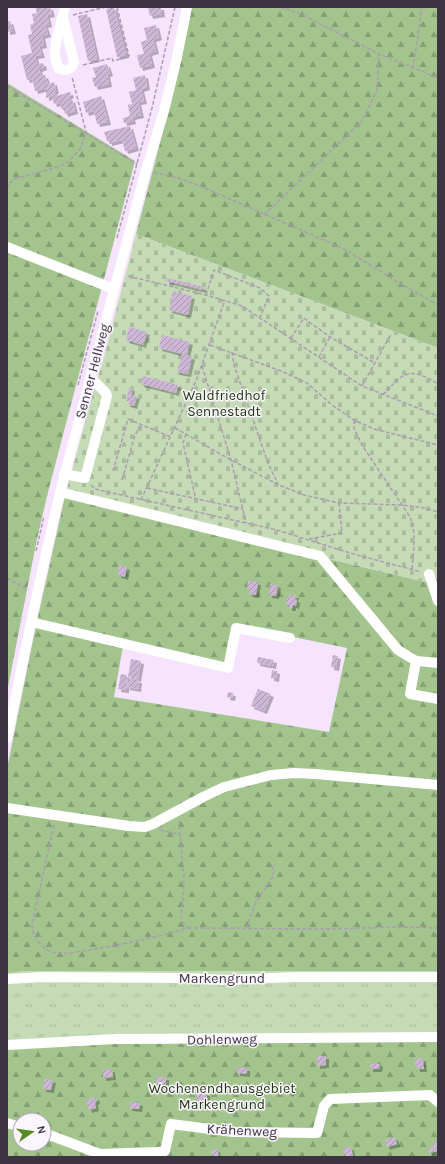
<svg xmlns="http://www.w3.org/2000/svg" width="445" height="1164" viewBox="0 0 445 1164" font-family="Karla,sans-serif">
	<defs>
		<pattern id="grass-tufts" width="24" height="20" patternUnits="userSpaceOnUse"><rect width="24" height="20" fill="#c4dbb6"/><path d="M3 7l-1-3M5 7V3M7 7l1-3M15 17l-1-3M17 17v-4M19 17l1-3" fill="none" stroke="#a9bd9e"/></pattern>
		<pattern id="forest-firs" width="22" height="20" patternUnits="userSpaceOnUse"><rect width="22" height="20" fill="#a3c48d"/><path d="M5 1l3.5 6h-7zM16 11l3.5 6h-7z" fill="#86a075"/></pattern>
		<pattern id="cemetery-stones" width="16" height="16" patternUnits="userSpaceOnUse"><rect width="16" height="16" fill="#c4dbb6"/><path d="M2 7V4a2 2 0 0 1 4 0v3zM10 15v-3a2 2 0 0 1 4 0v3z" fill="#a9bd9e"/></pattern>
		<pattern id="building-hatch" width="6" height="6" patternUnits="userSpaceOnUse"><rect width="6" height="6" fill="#ceb7d6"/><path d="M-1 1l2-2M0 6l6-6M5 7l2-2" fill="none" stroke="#a896af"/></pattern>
		<filter id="shadow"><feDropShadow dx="3" dy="3" stdDeviation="0" flood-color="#0004"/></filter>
	</defs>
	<rect width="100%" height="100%" fill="#f6e3fd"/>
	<path fill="url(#grass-tufts)" fill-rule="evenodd" d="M7,971H438V1157H7ZM20,1120H44V1144H20Z"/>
	<path fill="url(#forest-firs)" fill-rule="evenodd" d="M192,7H438V348L136,234L178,74Z
		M7,83L135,161L48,492L37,539L7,692Z
		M65,496L438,585V971H24L7,973V769L36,625L123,646L114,697L329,732L347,648L234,625L224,666L37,621Z
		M438,1039V1157H7V1047L115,1042ZM20,1120H44V1144H20Z"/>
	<path fill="url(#cemetery-stones)" d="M136,234L438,348V585L65,496L94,389L103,361Z"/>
	<path fill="url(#building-hatch)" filter="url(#shadow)" d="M35,7H50L52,14L47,15L49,24L45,25L48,34L42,36L44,45L39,46L42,55L35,56L37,64L43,63L44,67L39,69L41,76L45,75L48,84L54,82L56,91H54L56,96L70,92L71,95L69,96L70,100L72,99L75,111L65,114L64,110H62L60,103L54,104L52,96L46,98V88L35,91L32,79L27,80L21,56L32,53L28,35L32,34L30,25L34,23L32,14L37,13Z
		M114,7L126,55L117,57L106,9Z
		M148,7H161L162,14L150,16Z
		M87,14L97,59L88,61L78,16Z
		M10,21L13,31L7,32V22Z
		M156,25L159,37L153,39L156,51L149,53L152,65L140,68L137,55L144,54L141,42L147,40L144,28Z
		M107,64L110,73L107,74L109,84L95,87L92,78L96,77L93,68Z
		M145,75L147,87L141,89L144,101L138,102L141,115L132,117L133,121L124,123L123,118L130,116L128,105L132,104L129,92L136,90L133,78Z
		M101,96L108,122L97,124L94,111L86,113L83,102Z
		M130,126L136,148L125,151L122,140L109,143V141H107L104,132Z
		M167,278L204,287L203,290L166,281Z
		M173,291L192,296L188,315L169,310Z
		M129,327L147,332L143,345L126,340Z
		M162,335L190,342L187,355L192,357L188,374L177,372L182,354L159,348Z
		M143,376L178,385L176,393L141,384Z
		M129,388H132L131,395L137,396L134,406L128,404L129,401H126Z
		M119,565L127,567L125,577L118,575Z
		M248,581L258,582L256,595L249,594L250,589L247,588Z
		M270,584L278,585L276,596L269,595Z
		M289,595H296L295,599L297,600L296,606L293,605V608H289V605L286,604L287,598H289Z
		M333,655L338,656L336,668L331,667Z
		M258,657L274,660L273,666L257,663Z
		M131,659L141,661L138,679L128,677Z
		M272,670L277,671L276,679L271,678Z
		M121,674L127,675L126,690L118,689Z
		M128,679L139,680L138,689L127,687Z
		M258,689L271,694L264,711L251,706Z
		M228,692L233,693L232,698L227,697Z
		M317,1056H326V1065L317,1066Z
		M423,1058L424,1069H417V1065H415L414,1059Z
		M370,1064H380L379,1069H370Z
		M237,1068H247V1074L237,1073Z
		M112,1069L113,1077L103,1078V1070Z
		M156,1077H166V1084L156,1083Z
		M45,1079L53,1080L51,1090L43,1089Z
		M292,1085L295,1090L289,1094L286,1089Z
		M197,1092L207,1093V1103L197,1102Z
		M96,1097L97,1101L95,1102L96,1108L89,1110L86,1100Z
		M130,1102L140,1103L139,1109L129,1108Z
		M395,1137L397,1144L387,1147L385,1140Z
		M438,1141V1151L429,1153L428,1149L434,1147L433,1142Z
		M351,1147L353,1156L345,1157L344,1148Z
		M217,1149L219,1157H213L211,1151Z"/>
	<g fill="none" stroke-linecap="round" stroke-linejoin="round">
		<path stroke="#ab9cb0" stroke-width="1.5" stroke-dasharray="4 2" stroke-linecap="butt" d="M280,7L303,15L379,54L438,78
			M73,15L106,7
			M83,65L112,58L113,61L129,56L117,7
			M413,69L422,7
			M7,86L137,164
			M154,172L185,180L221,195L346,250L401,284L438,305
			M7,188L13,179L55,168L68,162L81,148L86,132L72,77
			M264,215L362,121L377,90L379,54
			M117,238L152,108L175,7
			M128,276L206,295L242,306L362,386L438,416
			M206,295L214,270L260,288L269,296L260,317
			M291,338L304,318L330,337L375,363
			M210,345L281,371L307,383L332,405L354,420L374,429L438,445
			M232,352L234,365L268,463L278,484
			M319,357L330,337
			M202,366L231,460L246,523
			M78,385L98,311
			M362,386L391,334
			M383,395C404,372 409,366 438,384
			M354,420V428L362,445L410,517C417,534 413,552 412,570
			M175,428L231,460L279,485L304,495L339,503L401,505L425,508L438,512
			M186,434L183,443L196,500
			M113,471L128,419L171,437
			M122,480L135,435L141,425
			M91,485L95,489L277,530L350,553L421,572
			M147,488L243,509
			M141,500L196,381L225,300
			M309,539L342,533L339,503
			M36,551L44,516
			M7,578L28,590
			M54,825L34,915C34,919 32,924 32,928C33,938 45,952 56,953C66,955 79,951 89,950C123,944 155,938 188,928L182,922L181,914L183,899L184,880L179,821
			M160,830L180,835
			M188,928L328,929L400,927L438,928
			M246,928L256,902L273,877L274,870L271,865"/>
		<path stroke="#fff" stroke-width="10" d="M63,17L74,62C72,70 67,71 59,69C49,51 61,26 65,7
			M7,247L114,289
			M64,474L85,478L107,396L106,393L91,378
			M60,492L320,556L398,650L416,661
			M429,574L438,601
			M31,622L228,668L236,628L290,638
			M438,663L416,661L410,694L438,699
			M7,738L37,594L60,492L146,170L164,111L177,57L187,7
			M7,808L129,826L145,827L153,824L203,797L224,787L271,775L294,773L316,774L438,785
			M7,979L43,977L187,978L224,980L295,977H438
			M7,1045L115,1039L438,1037
			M7,1123L20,1127
			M44,1133L100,1154L158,1152L165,1151L171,1124L233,1132L317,1133L324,1106L330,1099L430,1095L438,1102"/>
	</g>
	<g text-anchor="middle" stroke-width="3" stroke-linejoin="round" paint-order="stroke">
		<g font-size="14" fill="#3d3441" stroke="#fbf6fd">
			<text transform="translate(92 371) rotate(-75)" y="5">Senner Hellweg</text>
			<text x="222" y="983">Markengrund</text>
			<text transform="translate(222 1039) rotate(-1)" y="5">Dohlenweg</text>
			<text transform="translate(242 1130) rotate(3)" y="5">Krähenweg</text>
		</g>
		<g font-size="14" fill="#1e330c" stroke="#fbf6fd">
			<text x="224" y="400">Waldfriedhof<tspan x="224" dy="16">Sennestadt</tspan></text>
			<text x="222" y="1093">Wochenendhausgebiet<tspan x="222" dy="16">Markengrund</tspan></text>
		</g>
	</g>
	<rect width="445" height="1164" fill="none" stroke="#3d3441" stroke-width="16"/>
	<g transform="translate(32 1132) rotate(77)"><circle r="19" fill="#fbf6fd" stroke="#afa8b2"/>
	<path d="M0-3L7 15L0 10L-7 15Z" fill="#558a24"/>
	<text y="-6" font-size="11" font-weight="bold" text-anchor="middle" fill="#3d3441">N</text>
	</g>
</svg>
